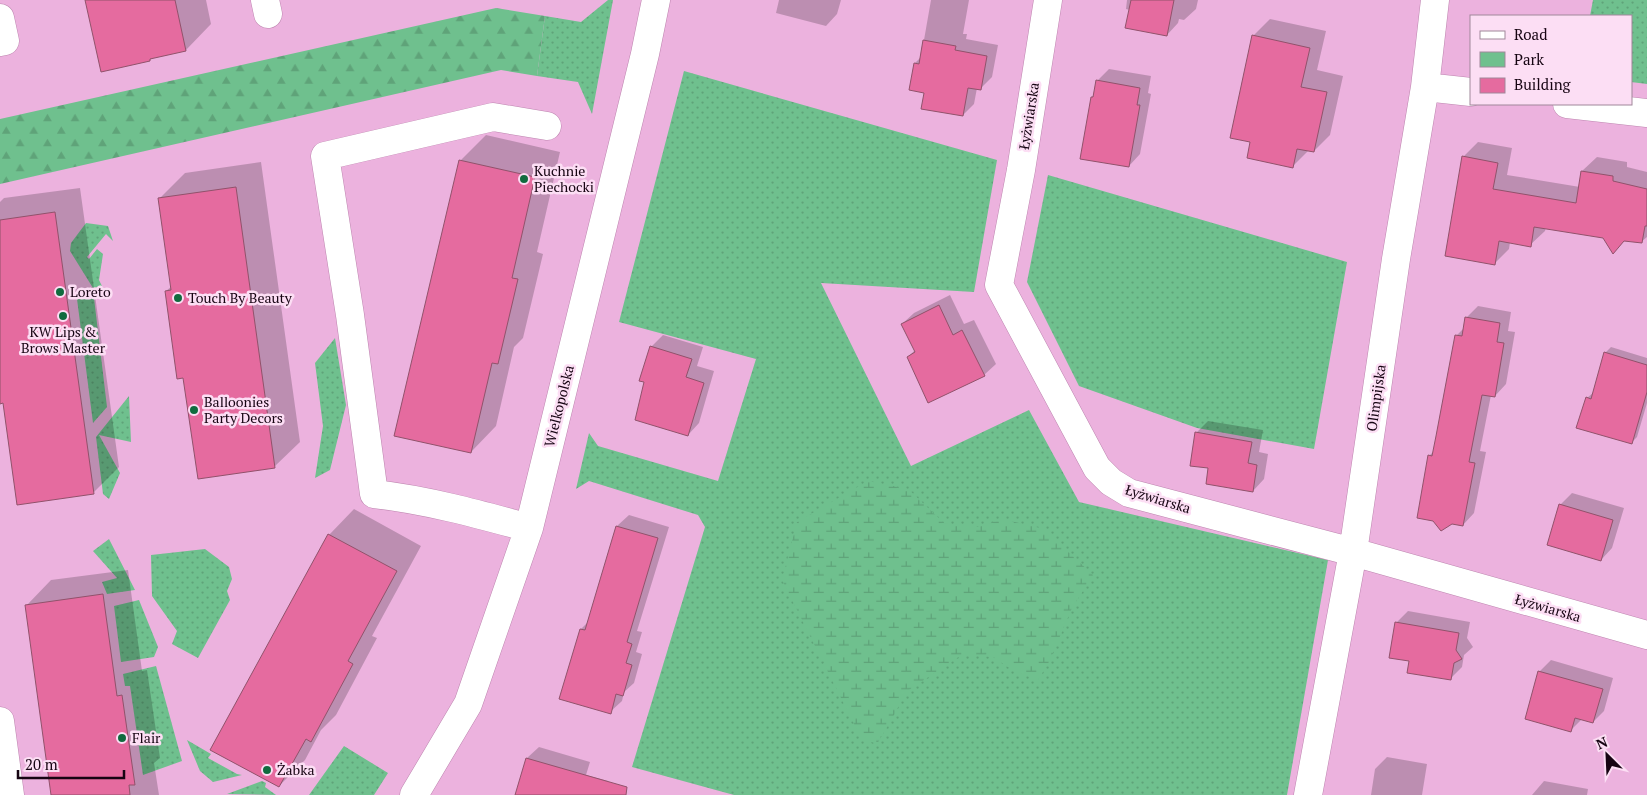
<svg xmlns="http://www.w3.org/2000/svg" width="1647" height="795" viewBox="0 0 1647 795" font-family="'PT Serif',serif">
	<defs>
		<pattern id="green-dots" width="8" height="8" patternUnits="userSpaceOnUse" patternTransform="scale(1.25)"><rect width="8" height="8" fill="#6fc08e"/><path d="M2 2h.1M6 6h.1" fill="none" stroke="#5fa379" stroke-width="1.8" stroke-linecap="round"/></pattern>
		<pattern id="forest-firs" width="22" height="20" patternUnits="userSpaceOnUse" patternTransform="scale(1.25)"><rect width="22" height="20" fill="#6fc08e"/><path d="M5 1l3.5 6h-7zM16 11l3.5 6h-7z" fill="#5fa379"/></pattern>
		<pattern id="wetland-marsh" width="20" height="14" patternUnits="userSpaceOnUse" patternTransform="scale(1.25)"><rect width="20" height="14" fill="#6fc08e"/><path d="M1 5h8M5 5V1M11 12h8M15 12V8" fill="none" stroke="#5fa379"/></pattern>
	</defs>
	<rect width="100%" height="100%" fill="#ecb2de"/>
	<path fill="url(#green-dots)" d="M608,0H613L592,114L578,82L537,76L545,16L581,22Z
		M1593,0H1647V84L1631,82V16H1590Z
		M684,71L997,160L974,292L821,283L911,466L1029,410L1079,502L1328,560L1287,795H734L632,767L705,527L698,515L589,481L576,489L589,433L598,446L718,481L756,359L619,322Z
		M1048,175L1347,262L1314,449L1197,428L1079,386L1027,282Z
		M86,223L108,226L113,241L106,234L87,257L89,259L97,249L103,254L99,280L102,286L93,288L70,251L71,243Z
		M94,298L107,407L93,423L77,299Z
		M335,338L346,405L330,470L315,478L323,426L315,363Z
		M129,396L131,442L99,435L120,473L109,499L103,494L96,437Z
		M109,539L135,590L107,594L102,582L117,578L93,551Z
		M205,549L229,567L232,579L227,591L230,600L198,658L172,644L177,631L152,596L151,555Z
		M139,600L158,647L154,657L121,662L114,606Z
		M156,666L182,761L143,775L130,686H125L123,674Z
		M187,740L211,754L208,758L237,774L242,775L213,782L200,771Z
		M344,746L388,773L374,795H309Z
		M262,781L266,783L265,787L276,795L227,794Z"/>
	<path fill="url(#forest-firs)" d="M496,8L545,16L537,76L501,70L0,184V119Z"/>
	<path fill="url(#wetland-marsh)" d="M868,481L908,489L944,523L978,527L1003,519L1044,529L1093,575L1072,608L1049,662L1038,680L1014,671L993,657L963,654L906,692L894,715L877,744L861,738L782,580L797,522Z"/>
	<path fill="#0003" d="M86,0H206L211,24L186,50L152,58L150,60Z
		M779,0H841L837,14L826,26L776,13Z
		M931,0H969L963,34H967L966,39L998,45L992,77L981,88H977L974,104L963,115L925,92L910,89L915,63L921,57Z
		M1127,0H1198L1196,9L1184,20L1179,19L1178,23L1167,35L1130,10L1126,9Z
		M1270,19L1326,31L1317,70L1343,76L1330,135L1314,151L1309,150L1293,166L1252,142L1253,36Z
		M1109,69L1151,76L1148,93L1151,94L1140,154L1129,166L1092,97L1095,94L1097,81Z
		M486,135L560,152L537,252L543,254L523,338L514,347L496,426L471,452L461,160Z
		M1478,142L1512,148L1507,175L1580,187L1582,171L1597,157L1627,162V167L1647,172V237L1641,242L1625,240L1613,252L1604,236L1546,227L1545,231L1530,245L1510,242L1509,249L1495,263L1463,157Z
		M261,162L300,442L274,467L166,291L172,286L160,198L185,173Z
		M80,188L119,467L94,492L18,503L4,402H0V202L4,198Z
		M950,295L964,324L974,320L996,364L984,375L908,357L915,350L902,324L914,313Z
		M1478,306L1511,312L1508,331L1515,332L1506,384L1495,396L1491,395L1480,451L1486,452L1474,513L1463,525L1418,517L1430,455L1434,451L1456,336L1465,327L1466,318Z
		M663,335L703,347L697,366L714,371L699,423L688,435L646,382L651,347Z
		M1611,347L1647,358V403L1637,437L1632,442L1587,398L1594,392L1605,353Z
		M1208,421L1263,430L1259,452L1268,454L1264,479L1253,491L1210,467L1197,432Z
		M1572,493L1624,508L1612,548L1601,560L1560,505Z
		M354,509L421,546L372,636L377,638L336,715L321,730L305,760L279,786L329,535Z
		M629,515L669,527L637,631L642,632L636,652L642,654L634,683L624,692L622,701L610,712L561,698L581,629L589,621L617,526Z
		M128,570L142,671L147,670L160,758L154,763L159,795H52L26,606L51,580Z
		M1408,611L1470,622L1467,638L1473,647L1464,655L1462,667L1451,678L1410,660L1396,623Z
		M1551,660L1613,678L1604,711L1593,722L1582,719L1571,730L1539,672Z
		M539,747L590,762L586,775L608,781L604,795H527V758Z
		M1387,757L1427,764L1422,795H1371L1375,769Z
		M1544,781L1588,789L1587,795H1532Z"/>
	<path fill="#e56b9f" stroke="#91526b" d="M85,0H175L186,51L150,59V61L101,72Z
		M1131,0H1174L1167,36L1125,28Z
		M1252,35L1310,48L1301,87L1327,92L1314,152L1297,149L1293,168L1247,158L1250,142L1230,138Z
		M923,40L956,46L955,50L987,56L981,90L968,88L963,116L921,109L924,93L909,90L914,63L919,64Z
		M1096,80L1140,88L1137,105H1140L1129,167L1080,159L1091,97H1093Z
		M1462,156L1498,163L1493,189L1576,203L1581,171L1613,176V181L1647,189V226H1645L1642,243L1624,241L1613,254L1603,238L1534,227L1531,247L1499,241L1495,265L1445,256Z
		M459,160L535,177L512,278L518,279L498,364L492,363L471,453L394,436Z
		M236,187L275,468L198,479L183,378L177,379L165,291L171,290L158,198Z
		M55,212L94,494L17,505L3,403L0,404V220Z
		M939,305L953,335L962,330L985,376L928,403L907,357L915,352L901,324Z
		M1465,317L1500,323L1497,342L1504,343L1495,397L1482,395L1469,462L1475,463L1463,526L1452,524L1441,531L1433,521L1417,518L1428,455L1432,456L1436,436L1455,335L1462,336Z
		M650,346L692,359L686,377L704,383L688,436L635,420L644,382L639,381Z
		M1604,352L1647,365V392L1632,444L1576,428L1586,397L1591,399Z
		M1195,432L1252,442L1248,463L1257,465L1253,492L1206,484L1208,468L1190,466Z
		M1559,504L1613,520L1601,561L1547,545Z
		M616,526L658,538L627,642L632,644L626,663L632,665L623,696L616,694L611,714L559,699L580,629L585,630Z
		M328,534L397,571L348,661L353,664L311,742L306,739L279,787L210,750Z
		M103,594L117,696L122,695L135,785H129L130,795H51L25,605Z
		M1395,622L1459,633L1456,650L1462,659L1454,663L1451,680L1407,673L1409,661L1389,658Z
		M1538,671L1603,689L1593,723L1575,718L1571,732L1525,719Z
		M526,758L627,787L626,795H515Z"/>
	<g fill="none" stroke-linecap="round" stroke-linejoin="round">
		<defs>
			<path id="minor" d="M265,0L268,14
				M1048,0L1021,170L999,285L1097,468L1111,482L1129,493L1353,552L1647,635
				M0,18L5,41L0,42
				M1425,87L1471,92
				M1567,104L1647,113
				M529,528C478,514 427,500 374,494L350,315L325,156L493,117L547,126
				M0,721L10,795
				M414,795L468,704L529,528L645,54L656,0
				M1308,795L1353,552L1396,259L1425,87L1435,0"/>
		</defs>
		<use href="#minor" stroke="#bd85af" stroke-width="29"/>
		<use href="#minor" stroke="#fff" stroke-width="28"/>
	</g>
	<g fill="#106b3e" stroke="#fcdef4" stroke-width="2">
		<circle cx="524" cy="179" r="5"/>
		<circle cx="60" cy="292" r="5"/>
		<circle cx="178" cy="298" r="5"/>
		<circle cx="63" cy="316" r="5"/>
		<circle cx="194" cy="410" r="5"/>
		<circle cx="122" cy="738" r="5"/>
		<circle cx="267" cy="770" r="5"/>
	</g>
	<g text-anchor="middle" stroke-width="5" stroke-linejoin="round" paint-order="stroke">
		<g font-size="14" fill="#160412" stroke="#fcdef4">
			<text transform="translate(1029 116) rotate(-81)" y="5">Łyżwiarska</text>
			<text transform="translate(1376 398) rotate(-82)" y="5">Olimpijska</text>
			<text transform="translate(559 406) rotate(-76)" y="5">Wielkopolska</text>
			<text transform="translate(1158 499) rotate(17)" y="5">Łyżwiarska</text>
			<text transform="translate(1548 608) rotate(16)" y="5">Łyżwiarska</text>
		</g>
		<g font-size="14" fill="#160412" stroke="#fcdef4" text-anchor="start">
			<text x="534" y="176">Kuchnie<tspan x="534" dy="16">Piechocki</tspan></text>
			<text x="70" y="297">Loreto</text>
			<text x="188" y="303">Touch By Beauty</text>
			<text x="63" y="337" text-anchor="middle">KW Lips &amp;<tspan x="63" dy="16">Brows Master</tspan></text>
			<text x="204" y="407">Balloonies<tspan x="204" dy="16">Party Decors</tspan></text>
			<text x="132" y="743">Flair</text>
			<text x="277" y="775">Żabka</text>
		</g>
	</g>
	<rect x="1470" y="15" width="162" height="90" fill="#fcdef4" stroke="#a0879a"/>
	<rect x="1480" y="31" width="25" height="8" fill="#ffffff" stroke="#a0879a"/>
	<text x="1514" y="40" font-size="15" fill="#160412">Road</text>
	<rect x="1480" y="52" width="25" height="15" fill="#6fc08e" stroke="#a0879a"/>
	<text x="1514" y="65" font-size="15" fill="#160412">Park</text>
	<rect x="1480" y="78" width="25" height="15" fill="#e56b9f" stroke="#a0879a"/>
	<text x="1514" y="90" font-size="15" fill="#160412">Building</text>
	<g transform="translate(1607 755) rotate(336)" stroke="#fcdef4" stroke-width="4" paint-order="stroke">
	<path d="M0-4L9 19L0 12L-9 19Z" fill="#160412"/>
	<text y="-8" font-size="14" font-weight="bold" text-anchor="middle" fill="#160412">N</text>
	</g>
	<path d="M18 770v8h106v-8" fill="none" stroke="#160412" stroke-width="2.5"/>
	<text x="25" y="770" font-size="15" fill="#160412" stroke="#fcdef4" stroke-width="4" paint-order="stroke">20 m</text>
</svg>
